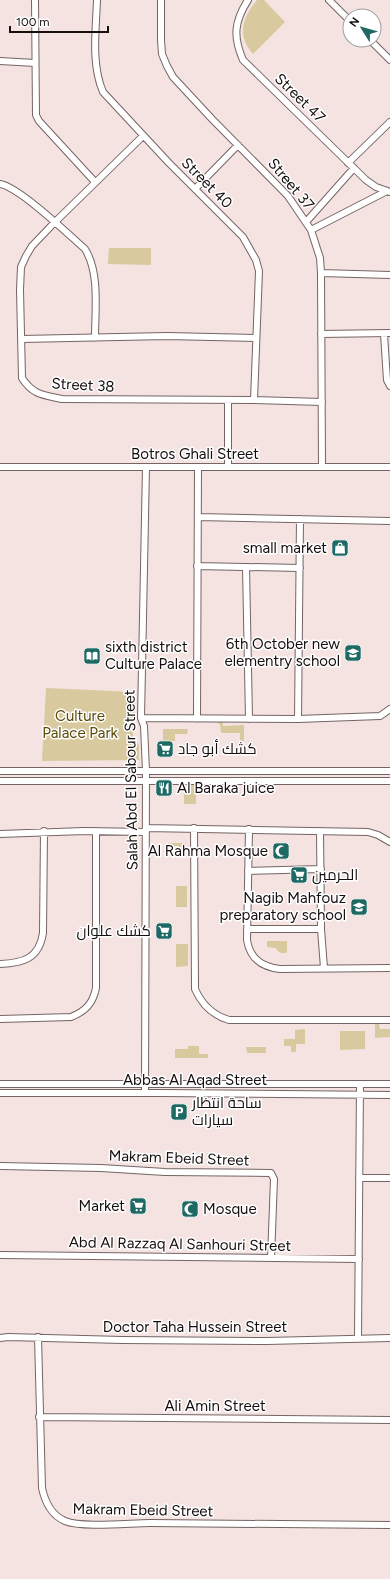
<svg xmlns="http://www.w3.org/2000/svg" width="390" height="1579" viewBox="0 0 390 1579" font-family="Figtree,Cairo,sans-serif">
	<rect width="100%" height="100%" fill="#f4e3e1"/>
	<path fill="#d8c99f" d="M257,0H264L285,22L253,54C236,35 243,17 257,0Z
		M109,248H151V265L108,264Z
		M46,688L134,692L133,737L139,745V760L42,761Z
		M218,720H223V726L244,725V741H240V733H221L220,724H218Z
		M163,729H188L187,734H175V741H163Z
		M187,783H196V804H184V791H187Z
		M168,843H186V856L179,857L178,846H171V848H168Z
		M176,886H187V907H176Z
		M267,941H287V952C283,955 277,952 276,948L267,947Z
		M176,944H188V966L176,967Z
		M375,1024H379L380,1029H390V1037L375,1038Z
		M305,1029V1044H296V1052H291V1046H284V1039H295V1030Z
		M340,1031H365V1049L340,1050Z
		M188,1046H199V1054H208V1058H175V1049H188Z
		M246,1047H266V1053H247Z"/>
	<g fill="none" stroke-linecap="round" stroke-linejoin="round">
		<defs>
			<path id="minor" d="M35,0L36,115L39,121L95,182
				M97,0C96,30 91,64 103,92L169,163L243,237L256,260L259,271L254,400
				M161,0V40L162,54L167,66L173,77L212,119L288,196L311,230L320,258L321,273L322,467
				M248,0C234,22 233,37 243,60L366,180L376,187L390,192
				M329,0L350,21
				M370,40L390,60
				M0,61L35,63
				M143,136L54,223L32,246L26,256L21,267L20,290L22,378C33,395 43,395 62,399L254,400L322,402
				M348,163L390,122
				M0,184C19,187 68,234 85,249C100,273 95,310 95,338
				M195,189L238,145
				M306,222L354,168
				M311,230L387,191
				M321,273L390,275
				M321,334L390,333
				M384,334L387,380L390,386
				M21,339L167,336L256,338
				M0,467H390
				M228,467V400
				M198,517L390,521
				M197,566L300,568
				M246,567L249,719
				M141,718L298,719L380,716L390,709
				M197,719L198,467
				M298,719L300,519
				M0,771H390
				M0,781H390
				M146,828L368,832L378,835L390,842
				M194,828L195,989C202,1005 212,1015 229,1020H390
				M249,829L247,940C250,959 262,967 280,969L390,968
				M320,831L321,929L324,968
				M0,834L84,831L146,832
				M248,871L321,869
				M247,929H321
				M0,964C23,963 39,959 43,933L44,831
				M0,1019L71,1017C86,1011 93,1003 96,988V831
				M0,1084H390
				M0,1093H161L390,1095
				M145,1093L146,771L144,726L141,718L146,467
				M0,1166L101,1168L165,1172L271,1173L274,1179L271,1258
				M359,1178H390
				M0,1255L359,1259
				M38,1337L42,1488C45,1502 51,1515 65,1521C82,1528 130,1523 150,1523C230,1524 310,1525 390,1525
				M0,1338L8,1337L122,1340L267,1341L390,1338
				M358,1338L360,1084
				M39,1417L390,1420"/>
		</defs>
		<use href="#minor" stroke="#746564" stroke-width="8"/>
		<use href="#minor" stroke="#fff" stroke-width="6"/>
	</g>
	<defs>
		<symbol id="shop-square" viewBox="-11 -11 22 22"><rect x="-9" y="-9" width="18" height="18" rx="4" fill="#1e6964" stroke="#fff"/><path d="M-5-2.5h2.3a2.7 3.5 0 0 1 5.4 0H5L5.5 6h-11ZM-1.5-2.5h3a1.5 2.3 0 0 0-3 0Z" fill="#fff"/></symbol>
		<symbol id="school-square" viewBox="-11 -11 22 22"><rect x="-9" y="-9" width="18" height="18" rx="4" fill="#1e6964" stroke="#fff"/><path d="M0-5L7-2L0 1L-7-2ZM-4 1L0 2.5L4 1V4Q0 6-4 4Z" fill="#fff"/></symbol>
		<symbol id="library-square" viewBox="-11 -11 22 22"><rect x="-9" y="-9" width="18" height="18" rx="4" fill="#1e6964" stroke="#fff"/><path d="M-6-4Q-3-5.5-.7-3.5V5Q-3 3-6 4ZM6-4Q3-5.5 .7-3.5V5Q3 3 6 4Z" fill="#fff"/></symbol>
		<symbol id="supermarket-square" viewBox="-11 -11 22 22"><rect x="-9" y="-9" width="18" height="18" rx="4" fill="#1e6964" stroke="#fff"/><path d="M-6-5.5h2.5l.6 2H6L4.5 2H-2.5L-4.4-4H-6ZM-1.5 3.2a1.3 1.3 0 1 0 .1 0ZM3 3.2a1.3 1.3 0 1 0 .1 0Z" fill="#fff"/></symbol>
		<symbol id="restaurant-square" viewBox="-11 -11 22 22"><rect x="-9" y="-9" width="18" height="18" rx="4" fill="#1e6964" stroke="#fff"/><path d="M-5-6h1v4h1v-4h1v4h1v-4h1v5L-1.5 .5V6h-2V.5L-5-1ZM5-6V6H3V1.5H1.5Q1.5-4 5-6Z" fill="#fff"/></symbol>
		<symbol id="mosque-square" viewBox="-11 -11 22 22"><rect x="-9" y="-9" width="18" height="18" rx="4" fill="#1e6964" stroke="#fff"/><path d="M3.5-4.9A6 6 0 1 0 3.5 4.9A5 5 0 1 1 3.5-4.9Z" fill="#fff"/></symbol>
		<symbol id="parking-square" viewBox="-11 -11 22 22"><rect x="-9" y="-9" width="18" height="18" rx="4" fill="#1e6964" stroke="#fff"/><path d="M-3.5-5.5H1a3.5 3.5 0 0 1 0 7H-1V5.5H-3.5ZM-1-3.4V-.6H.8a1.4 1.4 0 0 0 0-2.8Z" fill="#fff"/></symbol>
	</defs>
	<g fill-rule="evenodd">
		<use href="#shop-square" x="330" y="538" width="20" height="20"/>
		<use href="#school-square" x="343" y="643" width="20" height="20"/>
		<use href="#library-square" x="82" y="646" width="20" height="20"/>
		<use href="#supermarket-square" x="155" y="739" width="20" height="20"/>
		<use href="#restaurant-square" x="154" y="778" width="20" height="20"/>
		<use href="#mosque-square" x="271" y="841" width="20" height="20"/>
		<use href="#supermarket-square" x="289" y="865" width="20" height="20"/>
		<use href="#school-square" x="349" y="897" width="20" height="20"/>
		<use href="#supermarket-square" x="154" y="921" width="20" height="20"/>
		<use href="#parking-square" x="169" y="1102" width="20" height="20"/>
		<use href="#supermarket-square" x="128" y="1196" width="20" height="20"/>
		<use href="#mosque-square" x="180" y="1199" width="20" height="20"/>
	</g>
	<g text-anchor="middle" stroke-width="3" stroke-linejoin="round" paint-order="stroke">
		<g font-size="15" fill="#140e0e" stroke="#fff">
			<text transform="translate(300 98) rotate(44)" y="5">Street 47</text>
			<text transform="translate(207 183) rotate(45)" y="5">Street 40</text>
			<text transform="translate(291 184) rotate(50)" y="5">Street 37</text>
			<text transform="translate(83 385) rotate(3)" y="5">Street 38</text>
			<text x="195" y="459">Botros Ghali Street</text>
			<text transform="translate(131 780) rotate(-91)" y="5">Salah Abd El Sabour Street</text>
			<text x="195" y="1085">Abbas Al Aqad Street</text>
			<text transform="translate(179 1158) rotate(2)" y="5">Makram Ebeid Street</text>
			<text transform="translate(180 1244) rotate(1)" y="5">Abd Al Razzaq Al Sanhouri Street</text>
			<text x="195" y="1332">Doctor Taha Hussein Street</text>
			<text x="215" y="1411">Ali Amin Street</text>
			<text transform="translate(143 1510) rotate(1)" y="5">Makram Ebeid Street</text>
		</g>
		<g font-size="15" fill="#140e0e" stroke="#fff" text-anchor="end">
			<text x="327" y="553">small market</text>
			<text x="340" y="649">6th October new<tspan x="340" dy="17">elementry school</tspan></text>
			<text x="105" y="652" text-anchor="start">sixth district<tspan x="105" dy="17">Culture Palace</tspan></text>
			<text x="178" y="754" text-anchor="start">كشك أبو جاد</text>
			<text x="177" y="793" text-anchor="start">Al Baraka juice</text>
			<text x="268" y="856">Al Rahma Mosque</text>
			<text x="312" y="880" text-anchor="start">الحرمين</text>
			<text x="346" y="903">Nagib Mahfouz<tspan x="346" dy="17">preparatory school</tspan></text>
			<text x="151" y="936">كشك علوان</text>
			<text x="192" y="1108" text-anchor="start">ساحة انتظار<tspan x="192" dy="17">سيارات</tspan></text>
			<text x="125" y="1211">Market</text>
			<text x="203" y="1214" text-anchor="start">Mosque</text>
		</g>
		<g font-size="15" fill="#5d4a06" stroke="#fff">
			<text x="80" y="721">Culture<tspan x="80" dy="17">Palace Park</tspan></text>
		</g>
	</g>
	<g transform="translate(362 28) rotate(307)"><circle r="19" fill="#ffffff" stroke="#a19f9f"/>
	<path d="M0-3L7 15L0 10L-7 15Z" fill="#1e6964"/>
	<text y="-6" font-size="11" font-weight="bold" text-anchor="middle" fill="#140e0e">N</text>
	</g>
	<path d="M10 26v6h98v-6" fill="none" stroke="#140e0e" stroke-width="2"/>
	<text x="16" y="26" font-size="12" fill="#140e0e" stroke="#ffffff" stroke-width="3" paint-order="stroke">100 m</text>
</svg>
